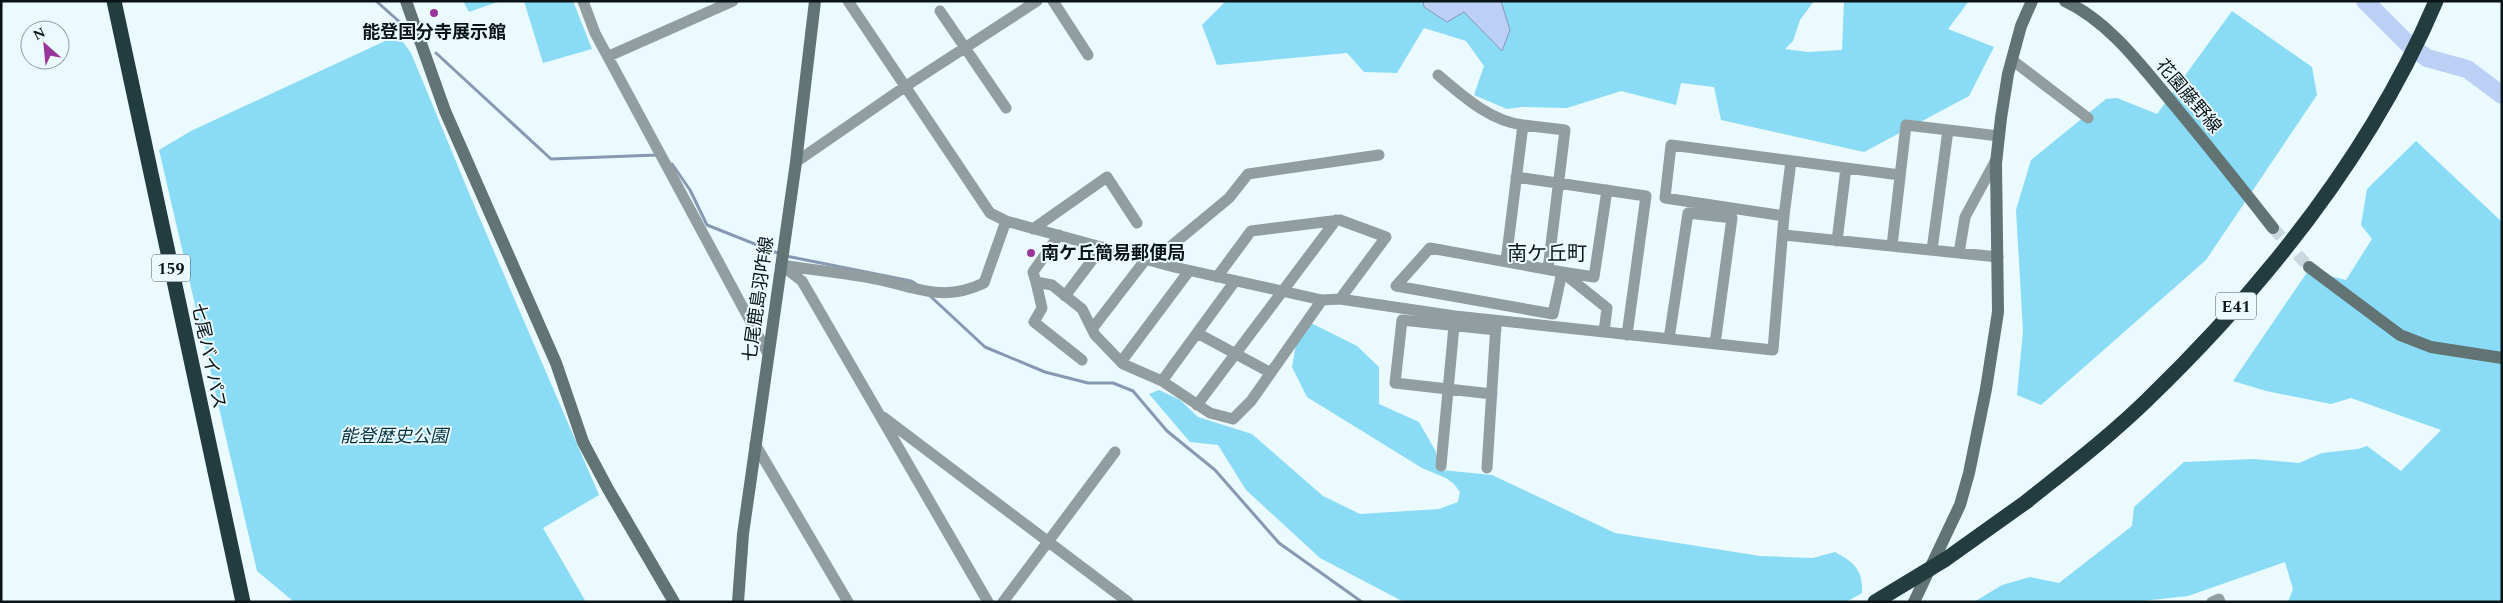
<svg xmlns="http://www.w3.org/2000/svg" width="2503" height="603" viewBox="0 0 2503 603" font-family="Spectral,'Noto Sans JP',serif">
	<rect width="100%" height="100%" fill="#eafaff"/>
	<path fill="#8adbf5" d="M463,1H500L469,12Z
		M524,1H573L592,49L543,63Z
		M1226,1H1814L1800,20L1793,41L1785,49L1808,52L1842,50L1844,1H1969L1948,29L1994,47L1969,96L1864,152L1721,120L1714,87L1681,83L1676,105L1621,91L1567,108L1522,107L1507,109L1474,95L1484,66L1466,41L1424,28L1397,73L1364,72L1347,53L1217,65L1202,25Z
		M2232,11L2312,67L2317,95L2206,260L2041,405L2017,395L2023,331L2016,210L2031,160L2106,99L2117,98L2157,114Z
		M398,35L411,53L474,205L599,495L543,528L586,602H299L293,601L257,571L159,150L191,131Z
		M2416,141L2502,222V602H2288L2293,589L2285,562L2188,596L2133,602H1974L2002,585L2030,577L2059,583L2132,526L2134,507L2184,462L2254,459L2299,463L2322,453L2358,449L2367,446L2401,471L2441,430L2351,398L2331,404L2266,391L2233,381L2308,271L2346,280L2372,239L2361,225L2367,189Z
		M1311,323L1357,346L1379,367V404L1419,422L1435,450L1441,470L1492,475L1615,533L1760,556L1813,558L1835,552C1855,563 1863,570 1862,593L1846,602H1404L1320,558L1246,490L1218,445L1190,442L1149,394L1159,390L1180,400L1198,417L1252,434L1323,496L1360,514L1439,509L1458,502L1460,492L1454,484L1446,478L1422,468L1307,397L1292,367L1298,333Z"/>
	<path fill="#bcd0f5" stroke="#8798b2" d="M1423,1H1501L1510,30L1502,51L1464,12L1447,22L1424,7Z"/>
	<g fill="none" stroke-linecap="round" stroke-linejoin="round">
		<path stroke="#8798b2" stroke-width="3" d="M376,1L411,32
			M436,53L551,159L657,155
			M672,164L690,190L707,225L780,254
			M786,256L911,281L916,284
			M928,294L985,347L1045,372L1088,383H1113L1133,391L1167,431L1215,470L1279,543L1362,602"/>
		<path stroke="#bcd0f5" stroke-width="18" d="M2365,1L2406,42L2427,58L2467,69L2502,95"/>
		<path stroke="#c8d8dc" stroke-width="12" stroke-dasharray="12 6" stroke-linecap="butt" d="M2273,228L2309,267"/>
		<path stroke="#919d9e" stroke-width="11" d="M583,1L595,33L768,354
			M848,1L990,213L1006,221L1174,267L1322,300L1340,299L1455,316L1773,350L1784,216L1665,198L1671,145L1900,175
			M1053,1L1088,55
			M940,11L1006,108
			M609,56L733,1
			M2012,60L2088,118
			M1438,75C1463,96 1490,121 1523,125
			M796,162L906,86L1037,1
			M1516,177L1646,196L1627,335
			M1784,216L1791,161
			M1033,229L1107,177L1137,223
			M1059,235L1033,272L1036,282L1052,285L1082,309L1095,335L1123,364L1162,381L1210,413L1233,419L1251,401L1322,300
			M1784,235L1998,257
			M1837,241L1846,168
			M1892,246L1906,125L1999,136
			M1932,250L1948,130
			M1959,253L1965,217L1997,158
			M1153,261L1229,198L1248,174L1379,155
			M1506,261L1523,125L1565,130L1548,269
			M781,265L802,281L988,602
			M781,265C813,270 845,273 876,279C917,287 942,303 984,283L1006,221
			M1217,277L1251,231L1340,220L1386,237L1340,299
			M1036,282L1042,308L1034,322L1082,360
			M1065,296L1102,247
			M1092,329L1146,259
			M1604,332L1607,308L1562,272L1430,248L1396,286L1553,314L1562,272L1594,277L1607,190
			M1197,333L1271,373
			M1669,339L1688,213L1732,218L1715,344
			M1121,362L1189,271
			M1162,381L1235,281
			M1492,394L1395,383L1402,320L1496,330
			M1197,405L1336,220
			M883,417L1128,602
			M755,444L848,602
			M1441,466L1454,326
			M1487,468L1496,324
			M1003,602L1115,452
			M2212,602L2219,599L2220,602"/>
		<path stroke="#617373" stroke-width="12" d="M406,1L445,111L556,363L583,442L608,489L674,602
			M2065,1C2110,22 2143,68 2175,106C2208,146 2241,187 2273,228
			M2309,267L2400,335L2431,347L2502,358
			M738,602L743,534L796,162L815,1
			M1914,602L1960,505L1969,473L1986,389L1998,312L1996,163L2001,118L2008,74L2021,26L2032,1"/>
		<path stroke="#233c3d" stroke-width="15" d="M114,1L243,602
			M2026,502C2067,469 2109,437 2147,400C2264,287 2372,152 2436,1"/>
		<path stroke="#233c3d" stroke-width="15" d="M1875,602L1946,559L2026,502"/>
	</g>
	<g fill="#99369c" stroke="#eafaff" stroke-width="2">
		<circle cx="434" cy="13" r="5"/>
		<circle cx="1031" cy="253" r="5"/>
	</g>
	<g text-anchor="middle" stroke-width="4" stroke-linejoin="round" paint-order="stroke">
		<g fill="#eafaff" stroke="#4d595d" stroke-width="1">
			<rect x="152" y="254.5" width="38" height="27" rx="4"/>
			<rect x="2216" y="292.5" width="40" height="27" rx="4"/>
		</g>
		<g font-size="16" font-weight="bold" fill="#0a1417">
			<text x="171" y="274">159</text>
			<text x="2236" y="312">E41</text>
		</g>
		<g font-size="18" font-weight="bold" fill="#0a1417" stroke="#eafaff">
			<text x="434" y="38">能登国分寺展示館</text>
			<text x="1041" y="259" text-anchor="start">南ケ丘簡易郵便局</text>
		</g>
		<g font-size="18" fill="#0a1417" stroke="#eafaff">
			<text transform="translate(2189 96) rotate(50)" y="6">花園藤野線</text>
			<text transform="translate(758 299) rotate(-82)" y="6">七尾鹿島羽咋線</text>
			<text transform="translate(209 356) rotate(78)" y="6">七尾バイパス</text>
		</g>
		<g font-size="18" font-style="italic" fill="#022f3b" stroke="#eafaff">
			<text x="394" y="442">能登歴史公園</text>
		</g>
		<g font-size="20" fill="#0a1417" stroke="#eafaff">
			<text x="1547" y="260">南ケ丘町</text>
		</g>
	</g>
	<rect width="2503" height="603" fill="none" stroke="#0a1417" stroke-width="5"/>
	<g transform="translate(45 45) rotate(333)"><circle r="24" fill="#eafaff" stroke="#909ea2"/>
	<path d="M0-4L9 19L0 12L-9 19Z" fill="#99369c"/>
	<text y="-8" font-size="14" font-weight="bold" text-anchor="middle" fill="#0a1417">N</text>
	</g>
</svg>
